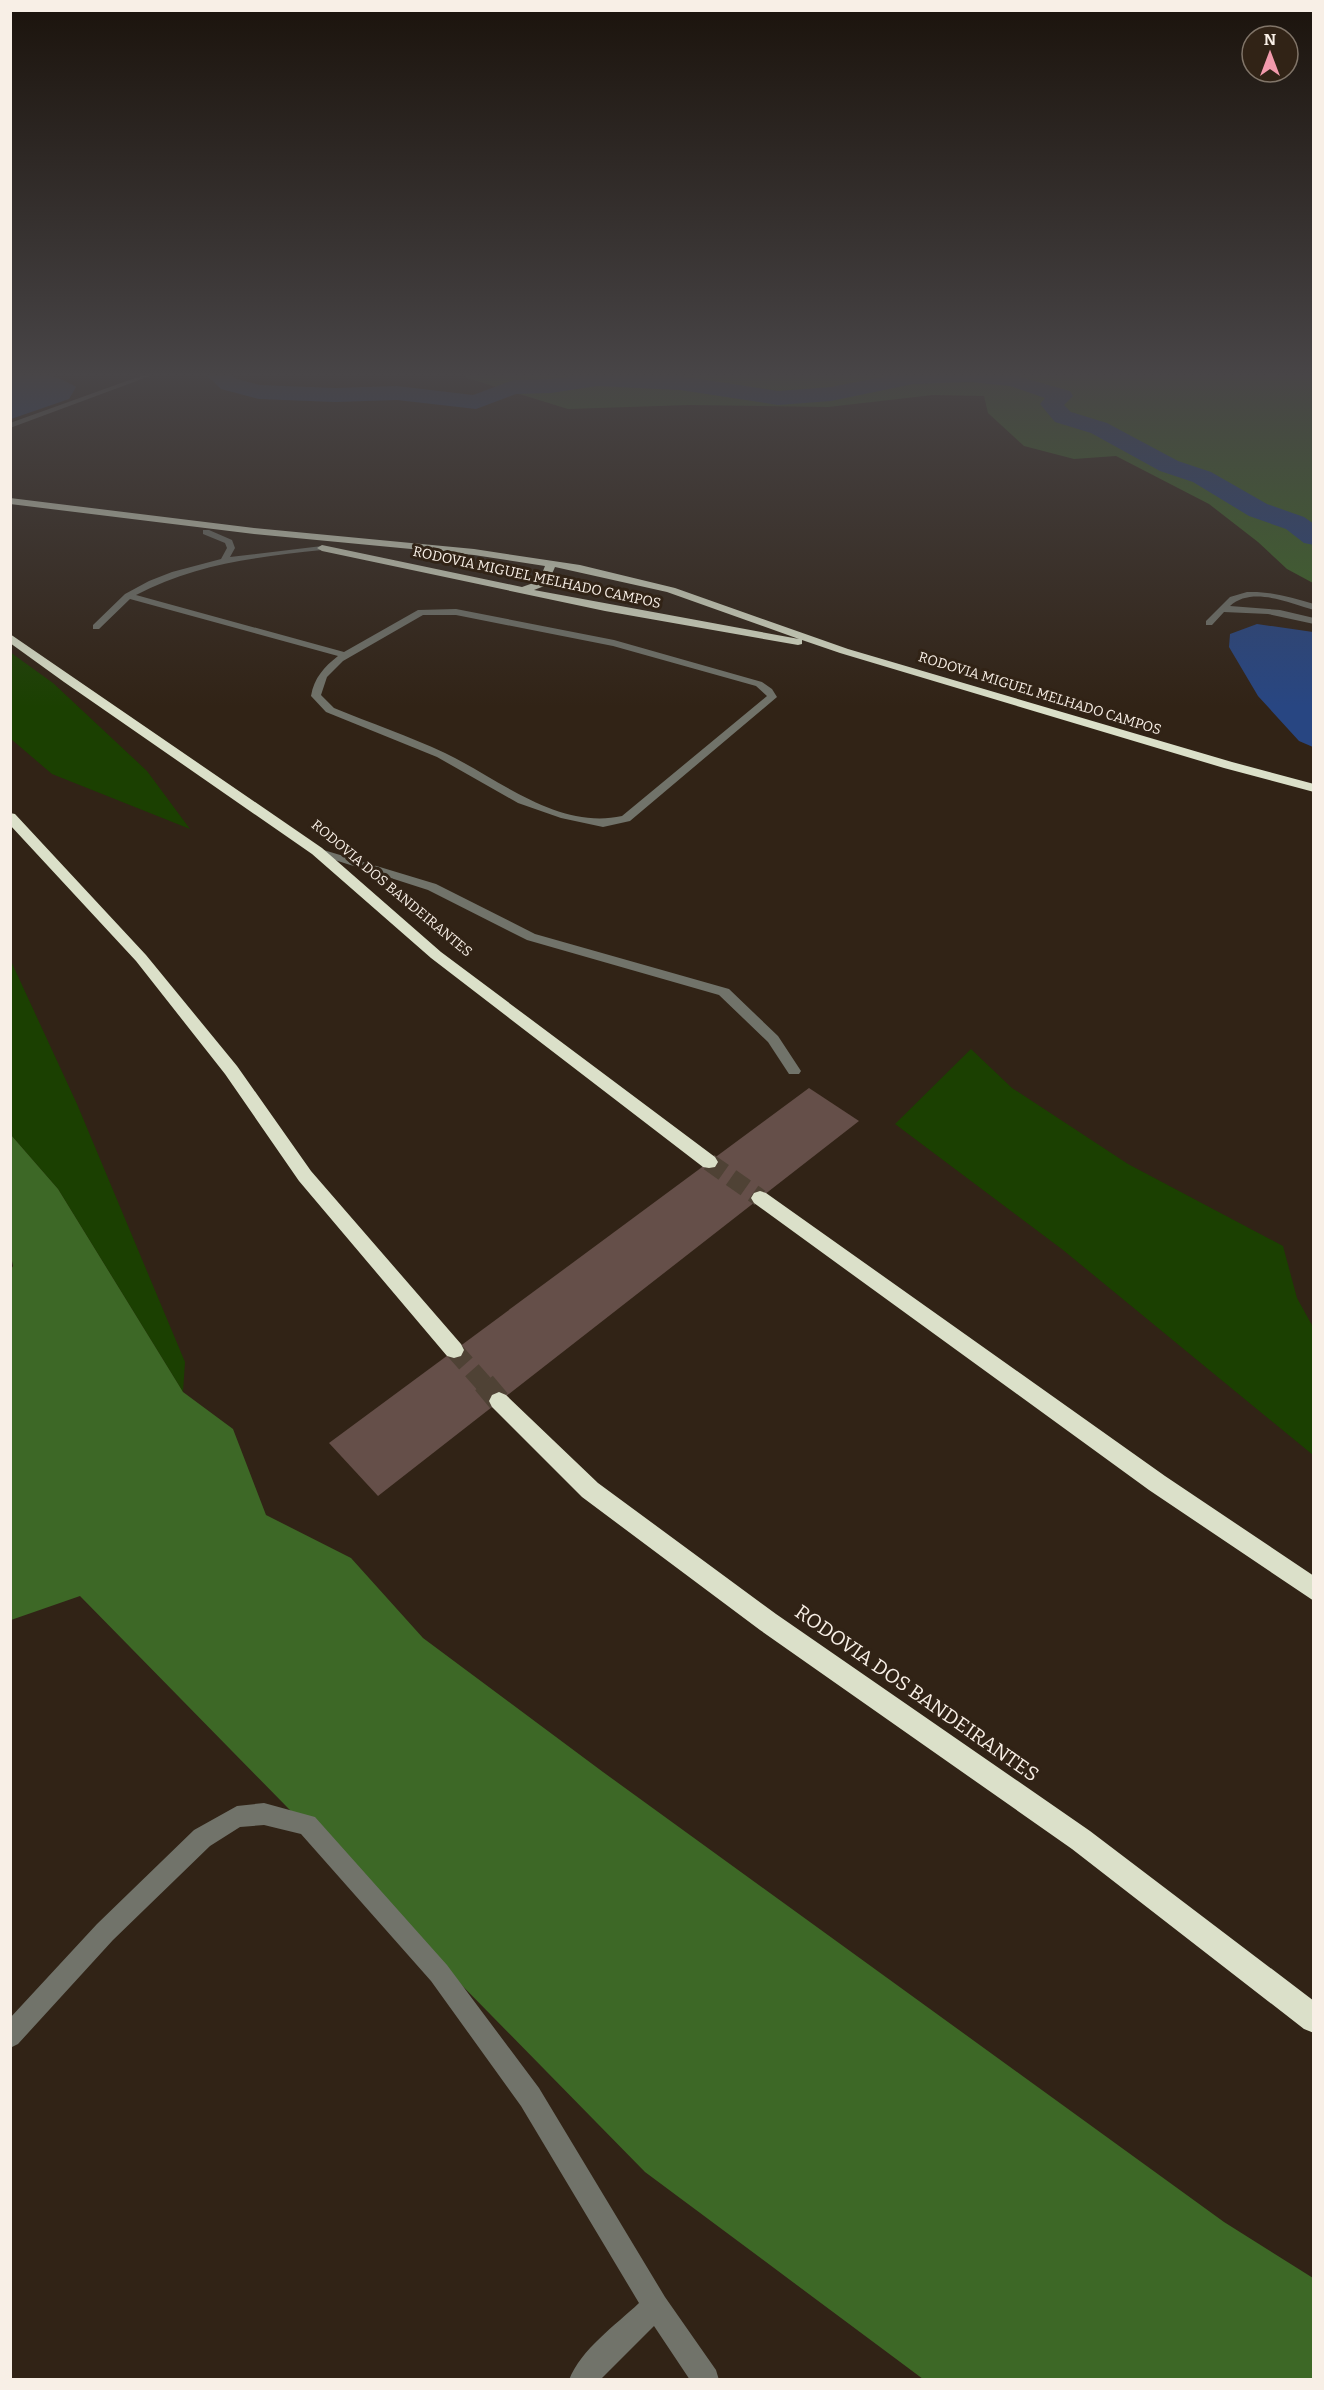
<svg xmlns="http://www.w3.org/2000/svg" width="1324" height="2390" viewBox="0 0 1324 2390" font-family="Bitter,serif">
	<rect width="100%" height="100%" fill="#312316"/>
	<path fill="#1b4001" d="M10,652L53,683L147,771L190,829L52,774L11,739Z
		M10,959L77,1104L185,1362L183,1392L58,1189L11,1135Z
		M971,1049L1012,1088L1128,1164L1283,1246L1297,1298L1313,1327V1455L1063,1250L895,1124Z"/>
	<path fill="#3d6826" d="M460,373H1313V583L1287,569L1258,542L1209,504L1116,456L1074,459L1024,446L988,413L984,396L933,395L828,407L689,405L568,409L467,378Z
		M11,1135L58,1189L183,1392L233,1429L266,1515L351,1558L423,1638L603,1772L1224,2222L1313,2278V2379H923L645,2172L80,1596L11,1620L10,1271L13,1266L10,1251Z"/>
	<path fill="#284682" d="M11,373C36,373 54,373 76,387L69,399L11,419Z
		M1257,624L1313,632V747L1299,741L1258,696L1229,647L1230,634Z"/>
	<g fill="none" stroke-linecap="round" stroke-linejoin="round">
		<path fill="#284682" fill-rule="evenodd" d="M205,373H229L237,379L260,385L335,388L397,386L473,395L513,380L551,379L595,373L680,376L778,391L831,387L902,373H1006L1070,391L1073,396L1064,405L1071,412L1107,423L1178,461L1211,472L1267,504L1304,517L1314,524V545L1304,543L1286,529L1249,516L1193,482L1160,471L1091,433L1055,422L1040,404L1045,398L1010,386L970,382L913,384L831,401L778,405L680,390L597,386L551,393L516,394L476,409L397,400L335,402L259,399L221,389Z"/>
	</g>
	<path fill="#654f49" d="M809,1088L859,1121L378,1496L329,1443Z"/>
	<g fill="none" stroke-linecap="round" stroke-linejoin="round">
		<path stroke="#4f4235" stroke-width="18" stroke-dasharray="18 9" stroke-linecap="butt" d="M709,1162L760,1198
			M454,1350L485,1385"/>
		<path stroke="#4f4235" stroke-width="23" stroke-dasharray="23 11" stroke-linecap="butt" d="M484,1383L499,1401"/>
		<path fill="#71736a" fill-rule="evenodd" d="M149,373H158L10,428V423Z
			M203,530H209L232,540L235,548L230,557L322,546L326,548L322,550C257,557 194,564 136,595L344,652L418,610L456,609L614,640L762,682L772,689L777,697L630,821L603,827L561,818L518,803L437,757L326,712L311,696C314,678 324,667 338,656L130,599L99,629H93V625L125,594L149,581L172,572L221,559L227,548L225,543L203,534ZM423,615H456L613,646L756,686L767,696L622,816C558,830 499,779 445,753C409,736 370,723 334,708L321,695L327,677L343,661Z
			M1247,592C1270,591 1291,597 1314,604V610C1289,603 1252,586 1230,606L1280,610L1314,618V624L1268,614L1224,612L1212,625H1206V621L1230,597Z
			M317,848L436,884L535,934L729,989L778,1036L801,1071L799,1074H789L768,1042L719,995L527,940L428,890L313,853V849Z
			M264,1803L315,1817L447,1965L539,2088L665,2297L716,2370L719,2380H690L654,2326L600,2380H569C581,2349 616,2325 639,2303L521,2106L431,1981L301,1834L264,1825L240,1827L210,1846L113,1940L18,2044L10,2048V2018L97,1924L194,1830L237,1806Z"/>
		<path fill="#dbe0c9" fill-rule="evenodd" d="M10,498L254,528L474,549L580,565L675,588L848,649L1232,762L1314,784V792L1224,768L840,653L802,640V644L798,645L605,611L322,551L317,548L322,545L522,587L539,581L545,566L474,555L254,534L10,504ZM555,567L667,592L799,639L534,590L547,585Z
			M10,634L322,848L441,952L715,1157L718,1162L715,1167L709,1168L703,1167L431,958L312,854L64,682L10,643Z
			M10,813L15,814L146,955L237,1066L311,1171L461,1344L464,1350L461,1356L454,1358L447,1356L299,1181L225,1074L136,961L10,825Z
			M760,1191L766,1193L1165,1476L1314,1576V1601L1149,1490L754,1203L751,1198L754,1193Z
			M499,1392L506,1395L598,1483L776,1614L1090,1831L1314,2001V2033L1304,2029L1072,1849L760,1630L582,1497L492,1407L489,1401L492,1395Z"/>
	</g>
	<linearGradient id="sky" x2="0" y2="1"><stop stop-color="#1b130c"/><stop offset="0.53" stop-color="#484547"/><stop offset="1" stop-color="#484547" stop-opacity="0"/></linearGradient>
	<rect width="1324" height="707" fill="url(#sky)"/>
	<g text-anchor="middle" stroke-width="6" stroke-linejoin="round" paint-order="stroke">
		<g font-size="14" fill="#f8efe6" stroke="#312316">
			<text transform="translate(537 577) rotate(12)" y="5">RODOVIA MIGUEL MELHADO CAMPOS</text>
			<text transform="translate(1040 693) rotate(17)" y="5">RODOVIA MIGUEL MELHADO CAMPOS</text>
			<text transform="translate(392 888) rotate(40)" y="5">RODOVIA DOS BANDEIRANTES</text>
		</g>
		<g font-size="20" fill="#f8efe6" stroke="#312316">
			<text transform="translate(917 1693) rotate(35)" y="7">RODOVIA DOS BANDEIRANTES</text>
		</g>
	</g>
	<rect width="1324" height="2390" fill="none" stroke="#f8efe6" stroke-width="24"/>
	<g transform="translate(1270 54)"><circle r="28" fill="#312316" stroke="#817569" stroke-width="1.5"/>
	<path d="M0-4.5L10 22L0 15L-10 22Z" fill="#f29aac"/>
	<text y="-9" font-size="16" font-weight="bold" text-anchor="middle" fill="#f8efe6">N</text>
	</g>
</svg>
